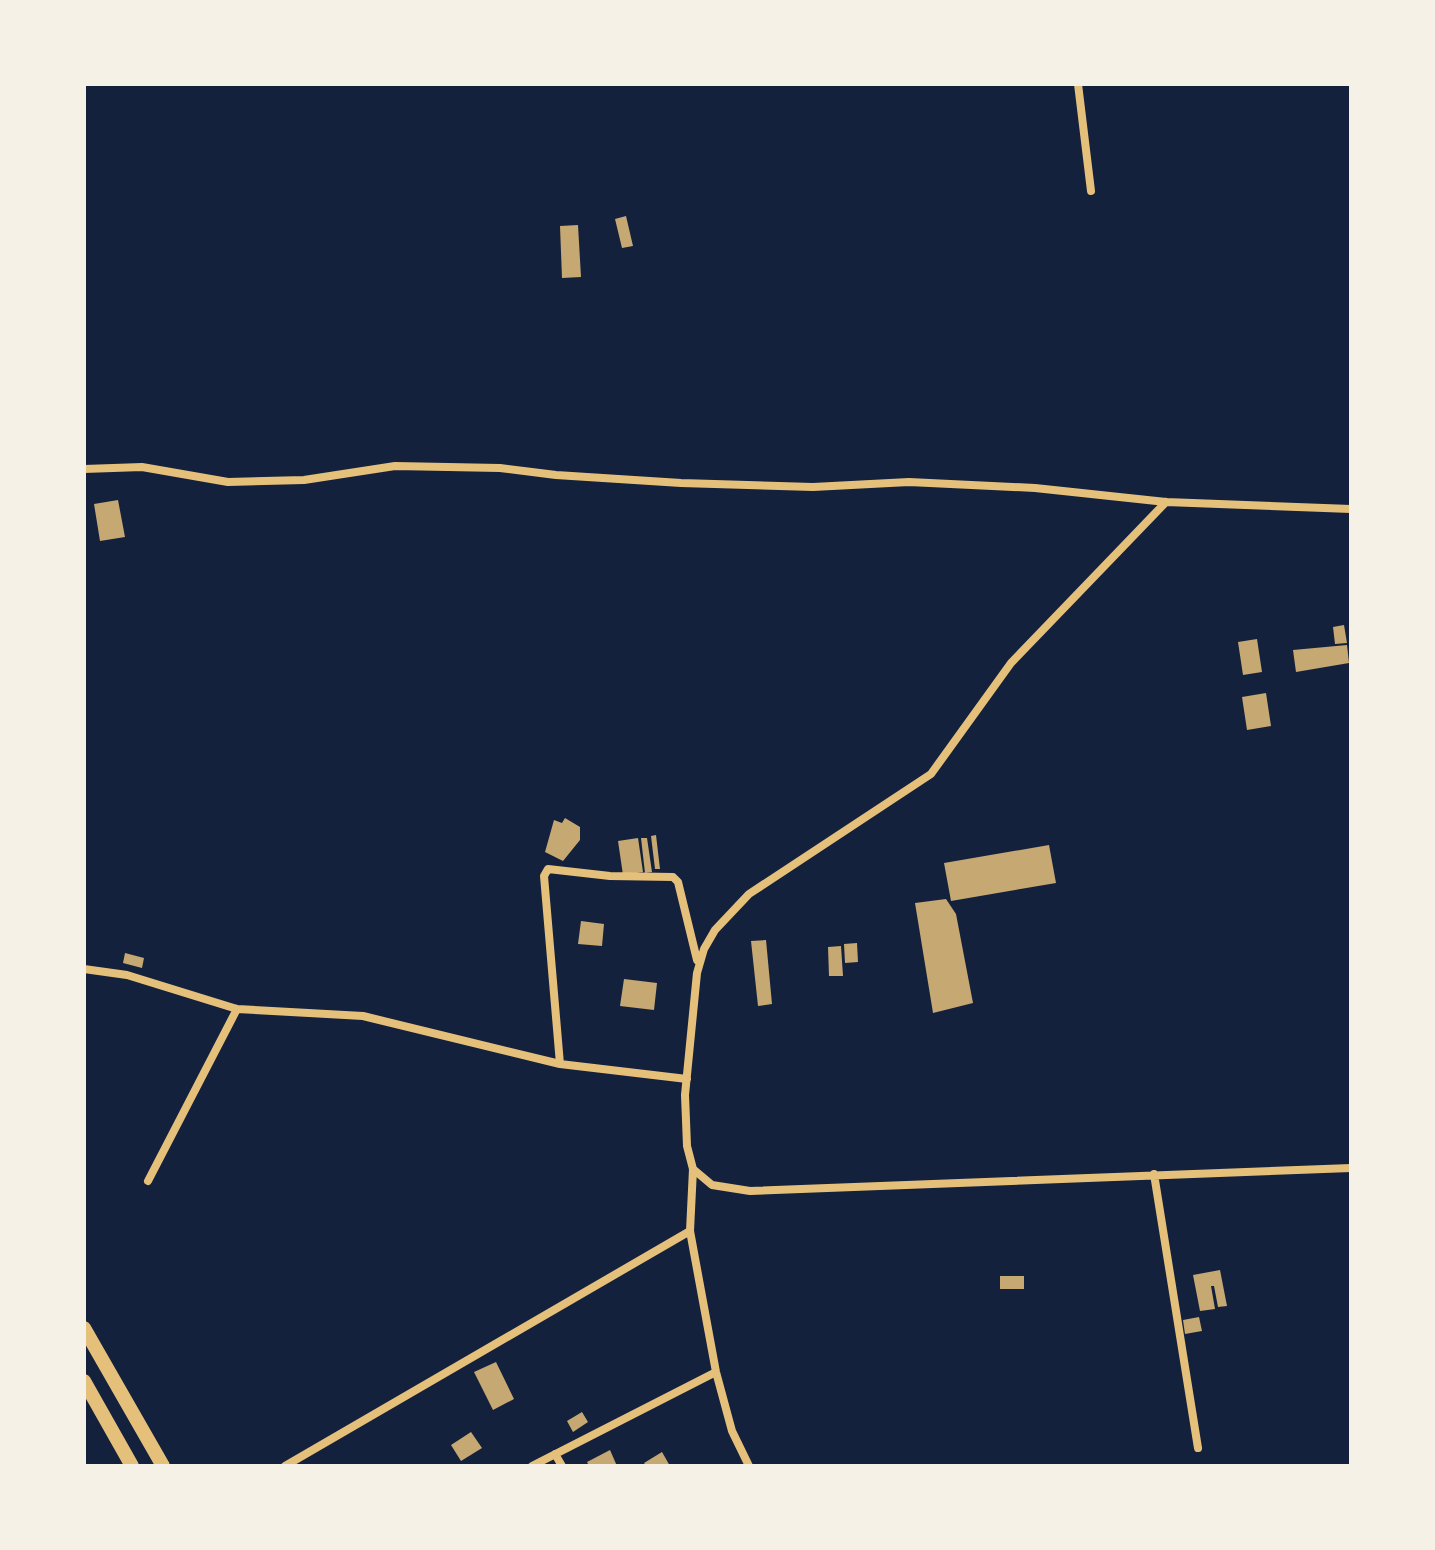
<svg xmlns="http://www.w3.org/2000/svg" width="1435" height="1550" viewBox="0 0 1435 1550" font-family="Manrope,sans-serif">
	<rect width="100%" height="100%" fill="#14213d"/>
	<path fill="#c6a872" d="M626,216L633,246L622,248L615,219Z
		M578,225L581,277L562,278L560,226Z
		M118,500L125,537L100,541L94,504Z
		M1344,625L1347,643L1335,644L1333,627Z
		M1257,639L1262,672L1243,675L1238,642Z
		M1347,645L1349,663L1296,672L1293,650Z
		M1266,693L1271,726L1247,730L1242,697Z
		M565,818L580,827V840L563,861L545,852L554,820L562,823Z
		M656,835L660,869H655L651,836Z
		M638,838L643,872L623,875L618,841Z
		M641,838H647L652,872L645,873Z
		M1049,845L1056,883L951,901L944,863Z
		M946,899L956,914L973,1003L933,1013L915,903Z
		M581,921L604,924L602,946L578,944Z
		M766,940L772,1004L758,1006L751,941Z
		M857,943L858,962L845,963L844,944Z
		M841,946L843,976H829L828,947Z
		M125,953L144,958L142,968L123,963Z
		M624,979L657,983L654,1010L620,1006Z
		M1220,1270L1227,1306L1218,1307L1214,1286H1211L1215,1309L1200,1311L1193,1275Z
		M1000,1276H1024V1289H1000Z
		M1199,1317L1202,1331L1185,1334L1183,1320Z
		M496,1362L514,1399L493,1410L474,1372Z
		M582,1412L588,1422L573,1432L567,1421Z
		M471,1432L482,1448L461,1461L451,1445Z
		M610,1450L617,1466H589L587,1462Z
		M662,1452L670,1466H646L644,1463Z"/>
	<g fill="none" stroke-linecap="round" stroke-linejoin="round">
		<path stroke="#e5c07b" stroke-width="8" d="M1078,84L1091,191
			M84,469L142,467L228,482L304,480L395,466L500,468L556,475L681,483L813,487L909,482L1035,488L1166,502L1351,509
			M84,969L127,975L237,1009L363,1016L560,1064L687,1079
			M560,1064L544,876L548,869L610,876L673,877L678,882L697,960
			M693,1169L712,1185L750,1191L1351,1168
			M1154,1174L1198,1448
			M148,1181L237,1009
			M555,1454L562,1466
			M285,1466L690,1231
			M532,1466L716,1372
			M749,1466L732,1431L716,1372L690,1231L693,1169L687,1146L685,1095L697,973L704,949L715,930L749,894L931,774L1011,663L1166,502"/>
		<path stroke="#e5c07b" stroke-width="14" d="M84,1328L163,1466
			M84,1381L132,1466"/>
	</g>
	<rect width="1435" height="1550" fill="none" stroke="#f6f1e7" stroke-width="172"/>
</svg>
